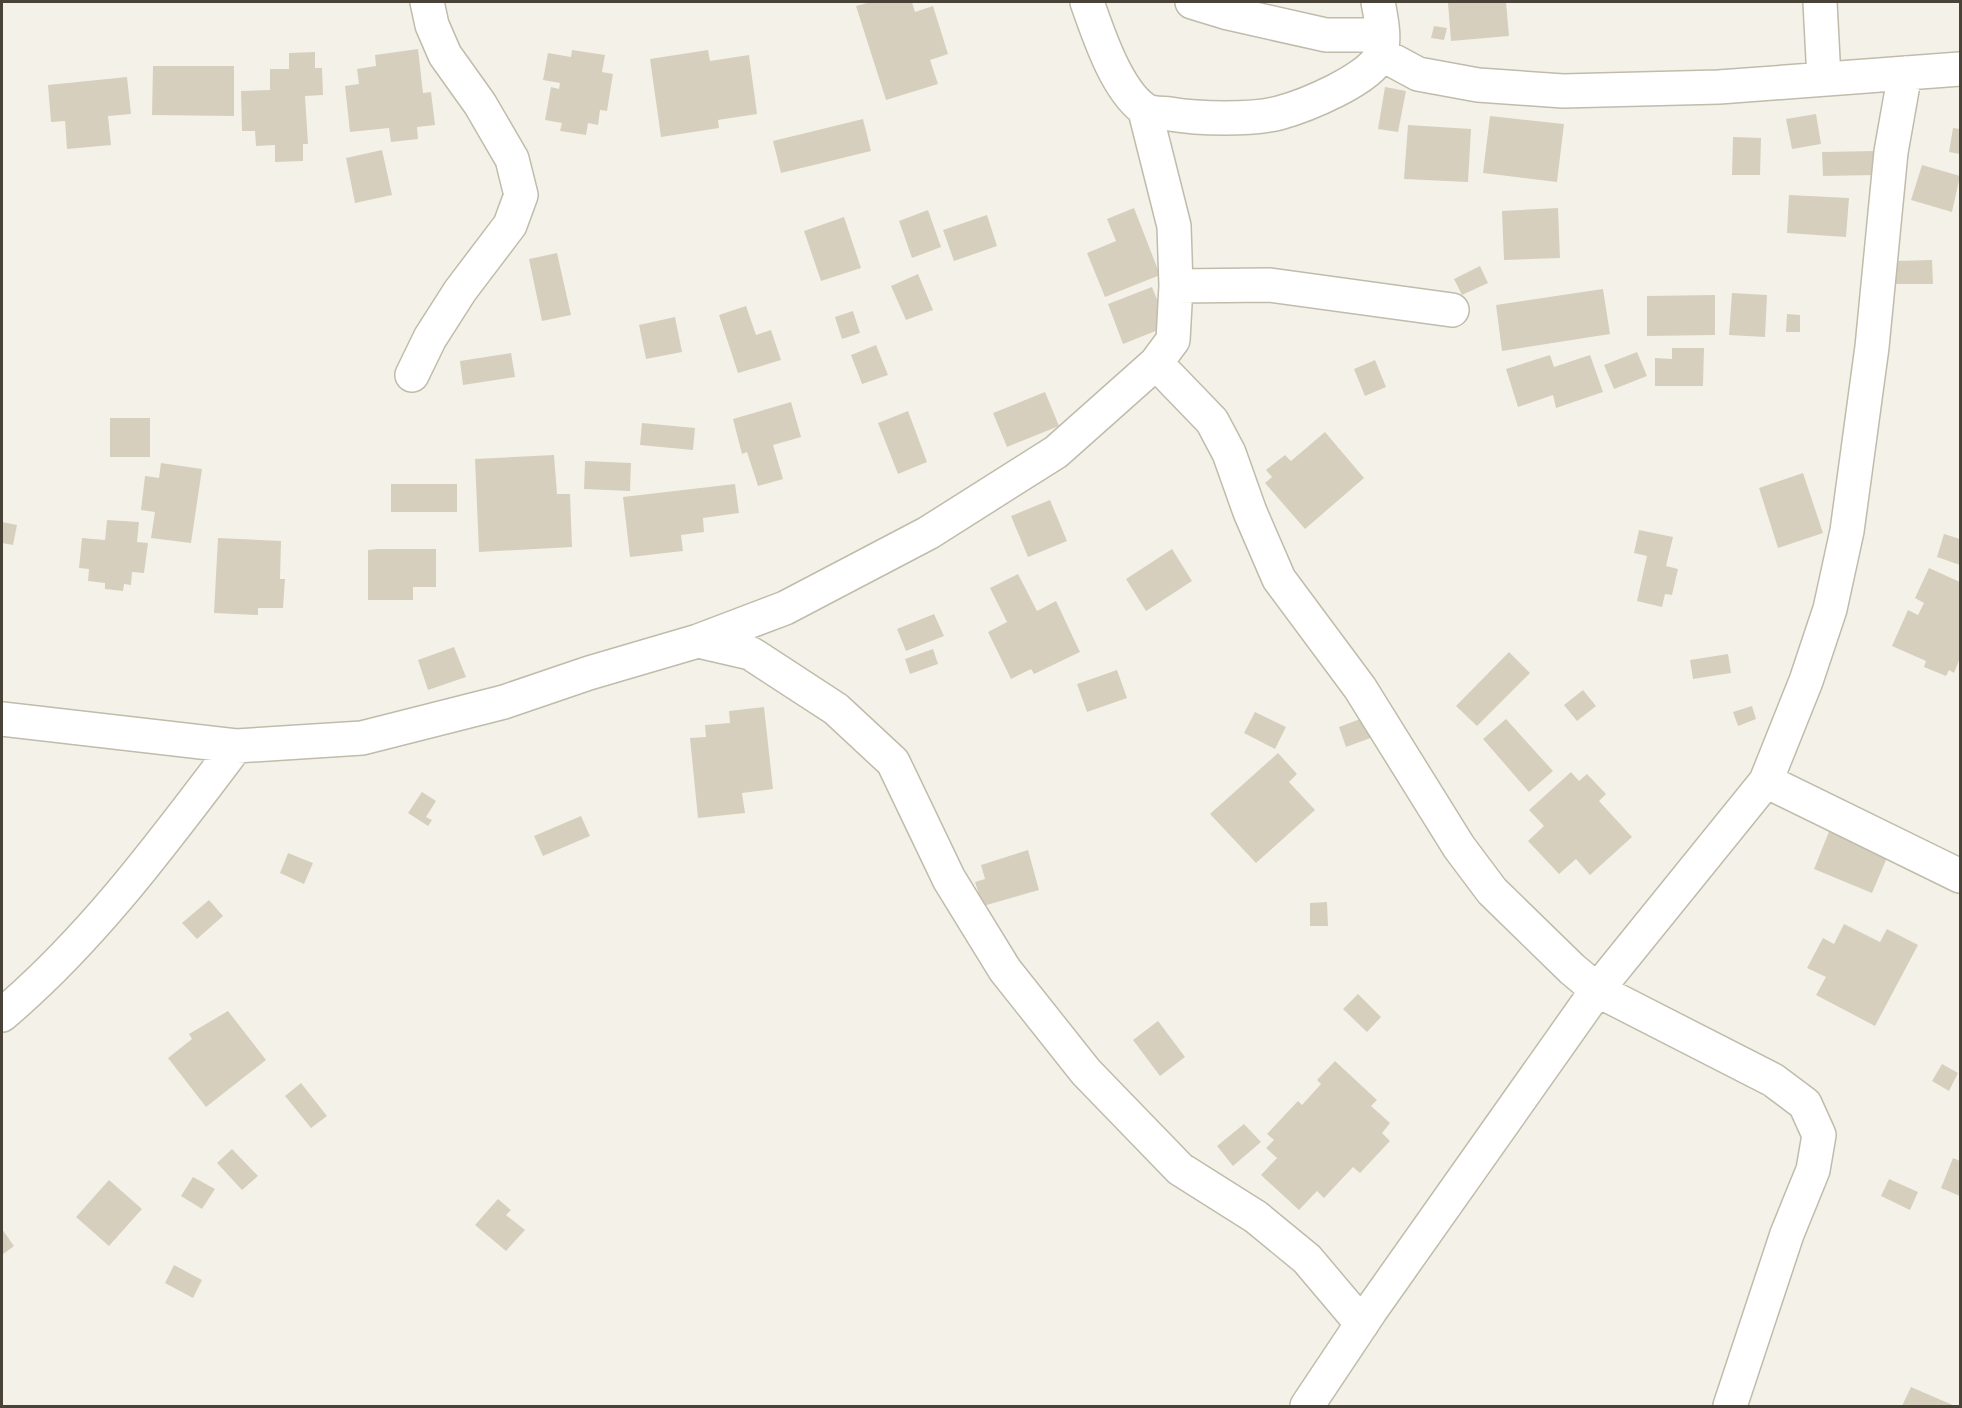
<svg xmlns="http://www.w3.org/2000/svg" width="1962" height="1408" viewBox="0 0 1962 1408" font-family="Signika,sans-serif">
	<rect width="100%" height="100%" fill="#f4f2e8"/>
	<path fill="#d6cfbd" d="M871,2H912L915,12L933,6L948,54L930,60L938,84L886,100L856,6Z
		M1461,2H1506L1509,36L1451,41L1448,3Z
		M1434,26L1447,28L1444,40L1431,38Z
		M418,49L423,93L431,92L435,125L417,127L418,139L391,142L389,128L350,132L345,86L359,84L357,69L376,66L375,55Z
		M572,50L605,55L602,72L613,74L607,111L600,110L598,125L588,123L586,135L560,131L562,123L545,120L551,87L559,89L560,83L543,80L548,53L571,57Z
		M708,50L710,61L749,55L757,114L718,120L719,128L661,137L650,59Z
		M315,52V68H322L323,95L305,96L308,144H303V161L275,162V145L256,146L255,131H242L241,91L270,90V69H289V53Z
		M153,66H234V116L152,115Z
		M127,77L131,114L108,116L111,145L67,149L65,121L51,122L48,85Z
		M1385,87L1406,91L1398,132L1378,129Z
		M1816,114L1821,144L1792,149L1786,119Z
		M1490,116L1564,124L1557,182L1483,173Z
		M863,119L871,151L781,173L773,141Z
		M1408,125L1471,129L1468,182L1404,179Z
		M1953,128L1960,129V154L1949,152Z
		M1733,137L1761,138L1760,175H1732Z
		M382,150L392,195L355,203L346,158Z
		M1876,151V175L1823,176L1822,152Z
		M1922,165L1960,176L1952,212L1911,200Z
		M1789,195L1849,198L1846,237L1787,233Z
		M1134,208L1160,275L1105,297L1087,253L1116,241L1107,219Z
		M1558,208L1560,258L1504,260L1502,211Z
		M928,210L941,247L912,258L899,221Z
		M987,215L997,246L954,261L943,230Z
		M844,217L861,268L821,281L804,231Z
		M557,253L571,315L542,321L529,259Z
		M1932,260L1933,284H1894V261Z
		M1480,266L1488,283L1462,295L1454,279Z
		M918,274L933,310L906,320L891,286Z
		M1152,287L1168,326L1123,344L1108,304Z
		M1603,289L1610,334L1502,351L1496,305Z
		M1732,293L1767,295L1765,337L1729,335Z
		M1715,295V335L1647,336V296Z
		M746,306L756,335L771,330L781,360L738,373L719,315Z
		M853,311L860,333L842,339L835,317Z
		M1787,314L1800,315V332H1786Z
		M675,317L682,352L646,359L639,325Z
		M876,345L888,375L862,384L851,355Z
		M1672,348H1704L1703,386H1655V358L1672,359Z
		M1637,352L1647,376L1614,389L1604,365Z
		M511,353L515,377L463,385L460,361Z
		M1550,355L1554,367L1590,355L1603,392L1556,408L1553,395L1518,407L1506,369Z
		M1375,360L1386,387L1365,396L1354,369Z
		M1045,392L1059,426L1007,447L993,413Z
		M791,402L801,437L773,445L783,479L758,486L747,452L742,454L733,419Z
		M908,411L927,462L898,474L878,423Z
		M110,418H150V457H110Z
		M642,423L695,428L693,450L640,445Z
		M1325,432L1364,478L1305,529L1265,483L1272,477L1266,470L1285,455L1291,461Z
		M554,455L557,494H570L572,547L479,552L475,459Z
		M585,461L631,463L630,491L584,489Z
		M161,463L202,469L191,543L151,538L155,512L141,510L145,476L159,478Z
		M1803,473L1823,533L1778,548L1759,488Z
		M391,484H457V512H391Z
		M735,484L739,513L703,518L704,532L681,535L683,551L630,557L623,497Z
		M1050,500L1067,541L1028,557L1011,516Z
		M107,520L139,522L137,542L148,543L144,573L132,572L131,585L124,584L123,591L105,589V583L88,581L89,569L79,568L82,538L105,540Z
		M2,522L17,525L13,545L2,543Z
		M1639,530L1673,537L1666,566L1678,569L1672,595L1665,594L1662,607L1637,601L1647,556L1634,553Z
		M1944,534L1960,539V565L1937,557Z
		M218,538L281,541L280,579H285L283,608H258V615L214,613Z
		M378,549H436V587H413V600H368V550Z
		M1172,549L1192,581L1146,611L1126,579Z
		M1929,568L1960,582V658L1954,673L1949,670L1946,676L1924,667L1926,661L1892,646L1908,610L1918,615L1924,603L1915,598Z
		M1018,574L1037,611L1056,601L1080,652L1034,674L1031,669L1011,679L988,632L1007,622L990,588Z
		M934,614L944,636L906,651L897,629Z
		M454,647L466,677L428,690L418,660Z
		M933,649L938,664L910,674L905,659Z
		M1509,652L1530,673L1477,726L1456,706Z
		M1728,654L1731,673L1693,679L1690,660Z
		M1117,670L1127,698L1087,712L1077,684Z
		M1583,690L1596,706L1577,721L1564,705Z
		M1752,706L1756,719L1738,726L1733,712Z
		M764,707L773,789L742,793L745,813L698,818L690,738L706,737L705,725L730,723L729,711Z
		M1255,712L1286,727L1275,749L1244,733Z
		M1368,716L1376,736L1346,747L1339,727Z
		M1506,719L1553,771L1529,792L1483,739Z
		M1278,753L1297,774L1289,782L1315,810L1256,863L1210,814Z
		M1571,772L1579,781L1587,774L1606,794L1599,801L1632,837L1590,875L1576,859L1559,874L1528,841L1544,826L1529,810Z
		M422,792L436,801L426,817L432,820L428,826L408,813Z
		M581,816L590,836L543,856L534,836Z
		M1830,829L1889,853L1872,893L1814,869Z
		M1028,850L1039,890L983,906L975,882L985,879L981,865Z
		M288,853L313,863L304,884L280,873Z
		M209,900L223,916L197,939L182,923Z
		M1327,902L1328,926H1310V903Z
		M1844,924L1880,942L1887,929L1918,945L1875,1026L1816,995L1826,977L1807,968L1823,938L1834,944Z
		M1358,994L1381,1017L1367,1032L1343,1009Z
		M228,1011L266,1060L206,1107L168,1058L192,1039L189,1034Z
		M1158,1021L1185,1057L1160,1076L1133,1040Z
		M1335,1061L1377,1100L1371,1106L1390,1123L1382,1133L1390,1141L1360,1173L1353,1167L1324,1198L1317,1191L1299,1210L1261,1175L1277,1158L1266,1148L1274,1140L1267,1134L1298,1101L1302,1105L1321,1084L1317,1080Z
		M1942,1064L1958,1073L1949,1091L1932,1081Z
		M301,1083L327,1116L311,1128L285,1096Z
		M1244,1124L1261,1142L1233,1166L1217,1146Z
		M232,1149L258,1176L242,1190L217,1163Z
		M1953,1158L1960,1161V1196L1941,1188Z
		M193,1177L215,1189L202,1209L181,1196Z
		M1889,1179L1918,1192L1910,1210L1881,1196Z
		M109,1180L142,1209L109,1246L76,1217Z
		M498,1199L511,1210L506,1215L525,1230L506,1251L475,1225Z
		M2,1229L14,1246L2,1255Z
		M174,1265L202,1280L193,1298L165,1283Z
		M1911,1387L1955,1406H1902Z"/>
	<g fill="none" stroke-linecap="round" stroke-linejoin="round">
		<defs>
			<path id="minor" d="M1087,2C1098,33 1116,89 1144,109C1150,114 1163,113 1170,114C1199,119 1251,120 1279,113C1305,106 1369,80 1380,56C1386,41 1381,17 1378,2
				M1192,2L1228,13L1326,35H1381
				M1820,2L1824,79
				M1381,54L1418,74L1478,85L1563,91L1719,87L1960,69
				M1176,286L1270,285L1452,310
				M1156,363L1212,421L1229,453L1250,512L1279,579L1360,688L1459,847L1492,891L1572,969L1597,990L1773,1080L1805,1104L1819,1135L1813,1170L1787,1234L1730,1406
				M412,375L430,338L460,291L510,225L521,195L512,159L480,104L445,55L432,25L427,2
				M698,641L750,653L836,709L893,762L949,879L1005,970L1086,1072L1180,1169L1256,1217L1307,1259L1362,1324
				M2,719L236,746L362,738L504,702L589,673L698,641L785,608L928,533L1056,452L1156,363L1173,340L1176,286L1174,226L1145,111
				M1766,781L1960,876
				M2,1015C93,938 164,841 236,746
				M1307,1406L1371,1310L1597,990L1766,781L1806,681L1830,609L1847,531L1872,347L1891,152L1905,73"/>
		</defs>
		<use href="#minor" stroke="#c0bbaa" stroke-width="36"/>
		<use href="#minor" stroke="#fff" stroke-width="33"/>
	</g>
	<rect width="1962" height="1408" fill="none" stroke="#484336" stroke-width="6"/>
</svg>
